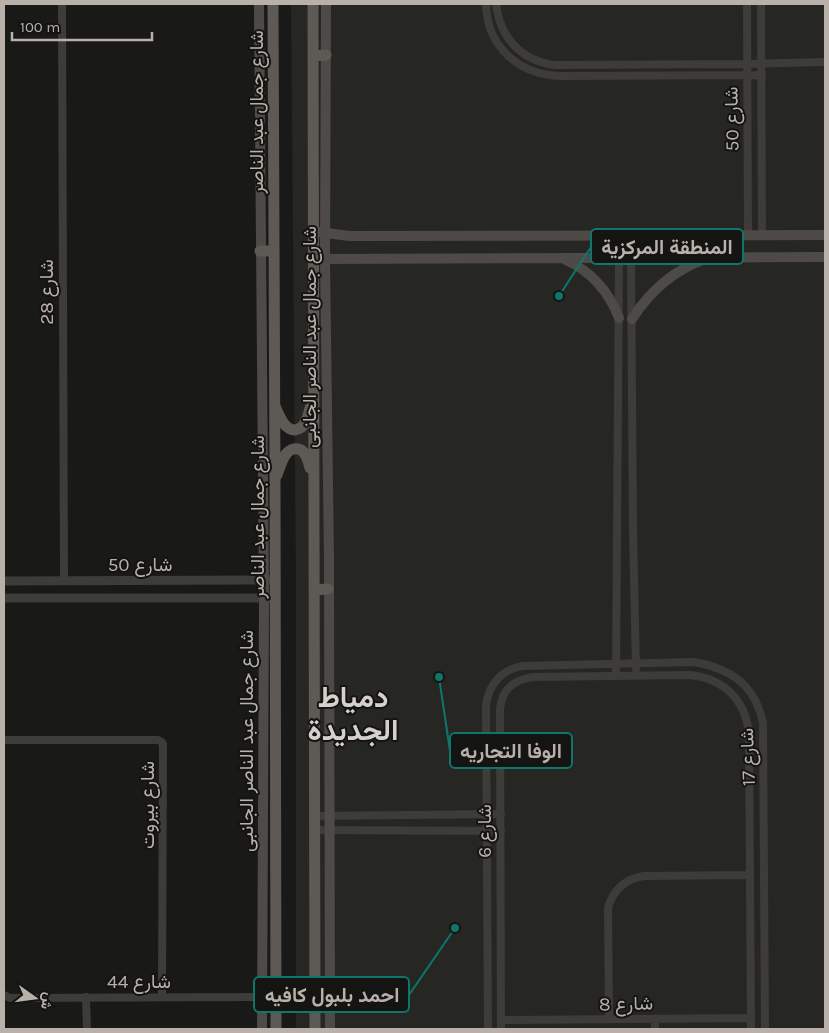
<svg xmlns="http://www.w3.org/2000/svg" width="829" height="1033" viewBox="0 0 829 1033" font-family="Karla,Vazirmatn,sans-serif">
	<rect width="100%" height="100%" fill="#191917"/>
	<path fill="#262623" d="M291,4H825V1029H296V588Z"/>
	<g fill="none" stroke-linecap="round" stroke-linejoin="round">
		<path stroke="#3e3c39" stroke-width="8" d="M62,4L64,581
			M486,4C487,47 519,75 561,76L762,75
			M496,4C500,37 520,60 554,65L747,64L825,62
			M747,4L748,235
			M761,4L762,235
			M631,258L633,530L636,669
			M616,676L619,258
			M4,740H158L162,742L163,744L162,997
			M314,816L501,814
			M314,830L501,831
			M4,995L10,998L276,997
			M86,997L87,1029
			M609,1019L608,908C613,890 625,879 644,876L750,875
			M655,1019V1029
			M501,1020L751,1018
			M488,1029L486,705C489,684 502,669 523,666L694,662C732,669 755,685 763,723L765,1029
			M501,1029L500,711C501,690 513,680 533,677L689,675C723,678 745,699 749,733L751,1029"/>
		<path stroke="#3e3c39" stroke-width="9" d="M4,581L270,580
			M4,598H271"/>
		<path stroke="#4e4a47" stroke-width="10" d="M259,4L264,598L262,1029
			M326,4L325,259L329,559L330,1029
			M319,232L349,236L825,235
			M319,259L825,257
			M566,260C592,272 609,292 619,318
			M632,319C650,291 674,270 705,259"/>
		<path stroke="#5d5955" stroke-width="11" d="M273,4L275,479L276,1029
			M313,4L315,1029
			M313,56L326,55
			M260,251H274
			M275,406C279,415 284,430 295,430C299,429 303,427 305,423C307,419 309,413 310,408
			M277,475C280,468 282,458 287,453C289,451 291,449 294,449C305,447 308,460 310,468
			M314,590L328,589"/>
	</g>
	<g text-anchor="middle" stroke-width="4" stroke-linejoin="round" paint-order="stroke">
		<g font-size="19" fill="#b9b0aa" stroke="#141412">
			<text transform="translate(256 112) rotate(-90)" y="7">شارع جمال عبد الناصر</text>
			<text transform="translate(731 119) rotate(-91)" y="7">شارع 50</text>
			<text transform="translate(46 292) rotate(-90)" y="7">شارع 28</text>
			<text transform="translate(309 337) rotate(-90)" y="7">شارع جمال عبد الناصر الجانبى</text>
			<text transform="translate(257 517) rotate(-90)" y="7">شارع جمال عبد الناصر</text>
			<text x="140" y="571">شارع 50</text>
			<text transform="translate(246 741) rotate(-90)" y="7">شارع جمال عبد الناصر الجانبى</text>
			<text transform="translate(747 757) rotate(-92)" y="7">شارع 17</text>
			<text transform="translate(147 805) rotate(-90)" y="7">شارع بيروت</text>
			<text transform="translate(484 831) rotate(-90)" y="7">شارع 6</text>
			<text x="139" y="988">شارع 44</text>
			<text transform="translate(626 1003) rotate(-1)" y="7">شارع 8</text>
		</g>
		<g font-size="29" font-weight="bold" fill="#d5d0cb" stroke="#141412">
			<text x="353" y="707">دمياط<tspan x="353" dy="33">الجديدة</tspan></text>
		</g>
	</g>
	<path fill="none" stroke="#0f766e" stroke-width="2" d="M559 296L591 247M439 677L450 751M455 928L409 995"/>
	<g fill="#0f766e" stroke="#141412" stroke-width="2">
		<circle cx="559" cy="296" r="5"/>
		<circle cx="439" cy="677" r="5"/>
		<circle cx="455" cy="928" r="5"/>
	</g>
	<g fill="#141412" stroke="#0f766e" stroke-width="2">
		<rect x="591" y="229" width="152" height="35" rx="5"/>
		<rect x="450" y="733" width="122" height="35" rx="5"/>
		<rect x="254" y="977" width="155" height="35" rx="5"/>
	</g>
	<g font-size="20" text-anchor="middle" font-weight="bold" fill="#b9b0aa">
		<text x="667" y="254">المنطقة المركزية</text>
		<text x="511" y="758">الوفا التجاريه</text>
		<text x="332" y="1002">احمد بلبول كافيه</text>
	</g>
	<rect width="829" height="1033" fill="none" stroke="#b9b0aa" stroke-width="10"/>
	<g transform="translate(35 998) rotate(104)" stroke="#141412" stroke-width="4" paint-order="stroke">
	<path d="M0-4L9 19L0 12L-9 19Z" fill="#b9b0aa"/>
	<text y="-8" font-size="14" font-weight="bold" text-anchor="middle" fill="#b9b0aa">ش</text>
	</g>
	<path d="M12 32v8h140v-8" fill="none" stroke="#b9b0aa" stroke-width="2.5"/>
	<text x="20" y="32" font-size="15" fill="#b9b0aa" stroke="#141412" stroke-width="4" paint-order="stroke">100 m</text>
</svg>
